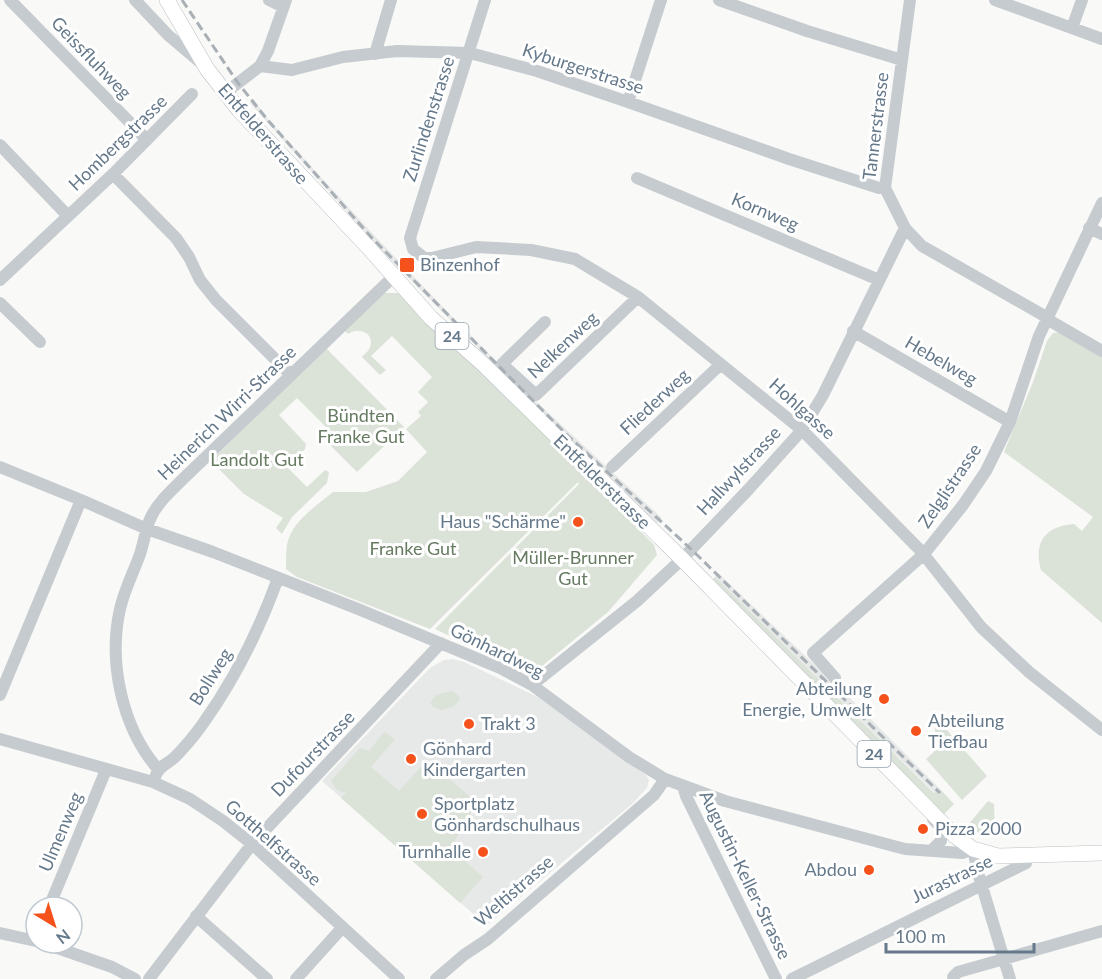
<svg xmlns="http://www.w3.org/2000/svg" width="1102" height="979" viewBox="0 0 1102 979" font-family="Lato,sans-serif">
	<rect width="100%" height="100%" fill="#f9f9f7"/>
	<path fill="#e7e8e8" d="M254,100L268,119L373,234L465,330L541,406L662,518L657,523L595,466L389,258L250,103Z
		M718,573L849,697L940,789L935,793L715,577Z
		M453,659L464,662L538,697L646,775L649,780L647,788L632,804L489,924L486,925L322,781L430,668L444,660Z"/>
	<path fill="#dbe2d7" d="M385,293H398L479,367L654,545L657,555L608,612L542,666L525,671L435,629L579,484L578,482L430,629L297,577L286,569C286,561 286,553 287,545C291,522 316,506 333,492H366L398,481L427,452L406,429L421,416L418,412L428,402L418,392L432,377L392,336L371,356L386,370L380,375L362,357C364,354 368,352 369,349C377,334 359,326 348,334L344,330L380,295Z
		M1061,332L1102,354V623L1041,570C1033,542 1046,526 1074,524L1082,531L1093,517L1004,452L1033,382L1047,341L1053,333Z
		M326,348L404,427L357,472L325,440L331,432L297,398L279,415L306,444L305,449L287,467L307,487L325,470L329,472L327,483L292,517L282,534L276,528L283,518L244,494L211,461Z
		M715,577L934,793L940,789L954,804L943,815L800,670L713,579Z
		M452,691L459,696L460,699L454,706L441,710L432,706L430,703L436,695Z
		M939,721L987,776L962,800L926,759L934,752L932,749L938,743L935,740V725Z
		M384,732L395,739L371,767L399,791L426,761L438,769L476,802L461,831L451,846V849L483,877L460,903L341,798L347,791L343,792L336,789L331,781L360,748L369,751Z
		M988,801L994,804L995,837L974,831L968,825Z"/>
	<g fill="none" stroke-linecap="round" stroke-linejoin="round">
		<defs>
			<path id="major" d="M167,0L207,69L239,110L368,247L431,318L483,364L682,559L955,836L973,849L998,856L1102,853"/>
		</defs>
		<use href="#major" stroke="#bcc0c4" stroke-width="16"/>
		<path stroke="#c6cbcf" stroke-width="12" d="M10,0L147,140
			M135,0L168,35L201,63
			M269,0L283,7
			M485,0L410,238L413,249L424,258H432L476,247L531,250L575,259L638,297L802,430L921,551L981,627L1029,672L1102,730
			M719,0L807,31L902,60
			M910,0L885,188L905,228L922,246L1048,318L1052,322L1102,351
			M995,0L1102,39
			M1072,28L1082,0
			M375,54L391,0
			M260,66L292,70L343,57L397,51L470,53L537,71L628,102L789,159L879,188H885
			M225,93L260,66L268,51L286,0
			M628,102L661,0
			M0,145L68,216
			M113,174L176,238L189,257L200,280L216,300L291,375
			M637,178L879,280
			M1089,228L1102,234
			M0,280L113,174L192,94
			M0,303L40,342
			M545,322L502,364L536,395L638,297
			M853,331L1010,422
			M0,467L81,500L147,529L213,552L358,609L500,668L532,685L629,757L665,779L725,801L905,849L962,853L973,849L978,873L1010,979
			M612,467L721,364
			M835,678L813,653L924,554L963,505L986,471L1010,422L1039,336L1102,203
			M532,685L637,601L682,559L747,491L802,430L823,395L905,228
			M0,695L81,500
			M0,739L153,782L190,799L223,821L252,844L399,979
			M158,769C122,728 108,662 120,609C124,591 133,573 139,557C144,544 145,529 151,517C158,502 172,490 184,478L394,276
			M156,775C159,766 169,763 175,757C185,747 194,736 202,725C235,679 259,631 278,578
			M683,786L686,796L776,979
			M931,851L941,841V828L933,819
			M49,907L106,770
			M196,916L267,979
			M0,933L36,941
			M43,943L112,967L135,979
			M953,977L958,972L1102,931
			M149,979L252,844L441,643
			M296,979L342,928
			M436,979L464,955L488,939L654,795L665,779
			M792,979L1026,863V856"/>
		<use href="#major" stroke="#fff" stroke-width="15"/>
		<path stroke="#a8afb5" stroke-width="3" stroke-dasharray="9 4.5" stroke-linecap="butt" d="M182,0L238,83L266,118L372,238L565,433L692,550L940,793"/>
	</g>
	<g fill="#f5521b" stroke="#fff" stroke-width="2">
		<rect x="399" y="257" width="16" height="16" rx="3"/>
		<circle cx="578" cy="522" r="6"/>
		<circle cx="884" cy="699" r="6"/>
		<circle cx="469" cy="724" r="6"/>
		<circle cx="916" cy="731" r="6"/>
		<circle cx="411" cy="759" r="6"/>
		<circle cx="422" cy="814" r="6"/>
		<circle cx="923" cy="829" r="6"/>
		<circle cx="483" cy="852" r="6"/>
		<circle cx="869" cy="870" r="6"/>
	</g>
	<g text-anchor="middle" stroke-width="6" stroke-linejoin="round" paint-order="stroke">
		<g fill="#fff" stroke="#93a1ae" stroke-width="1.5">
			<rect x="435.5" y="323" width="33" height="26" rx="4.5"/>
			<rect x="857.5" y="741" width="33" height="26" rx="4.5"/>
		</g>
		<g font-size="16" font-weight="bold" fill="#65798b">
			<text x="452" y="342">24</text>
			<text x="874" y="760">24</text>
		</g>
		<g font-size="18" fill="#65798b" stroke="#fff">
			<text transform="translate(91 58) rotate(46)" y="6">Geissfluhweg</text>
			<text transform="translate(583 69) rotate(18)" y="6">Kyburgerstrasse</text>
			<text transform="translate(429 119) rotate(-72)" y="6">Zurlindenstrasse</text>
			<text transform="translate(876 126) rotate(-83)" y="6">Tannerstrasse</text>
			<text transform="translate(263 134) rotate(49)" y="6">Entfelderstrasse</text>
			<text transform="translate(118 143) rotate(-44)" y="6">Hombergstrasse</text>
			<text transform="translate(765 212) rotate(23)" y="6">Kornweg</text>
			<text transform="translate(563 345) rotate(-43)" y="6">Nelkenweg</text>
			<text transform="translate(941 361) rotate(30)" y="6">Hebelweg</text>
			<text transform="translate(655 402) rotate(-43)" y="6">Fliederweg</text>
			<text transform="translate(802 409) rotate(42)" y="6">Hohlgasse</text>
			<text transform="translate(227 413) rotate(-44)" y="6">Heinerich Wirri-Strasse</text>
			<text transform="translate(739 471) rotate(-47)" y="6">Hallwylstrasse</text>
			<text transform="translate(602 482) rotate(44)" y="6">Entfelderstrasse</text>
			<text transform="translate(950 486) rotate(-56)" y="6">Zelglistrasse</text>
			<text transform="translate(497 651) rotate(26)" y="6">Gönhardweg</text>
			<text transform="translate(211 677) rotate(-58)" y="6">Bollweg</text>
			<text transform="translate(313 754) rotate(-46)" y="6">Dufourstrasse</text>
			<text transform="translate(61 832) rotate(-67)" y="6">Ulmenweg</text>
			<text transform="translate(273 843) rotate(41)" y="6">Gotthelfstrasse</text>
			<text transform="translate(745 875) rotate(64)" y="6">Augustin-Keller-Strasse</text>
			<text transform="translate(952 879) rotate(-26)" y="6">Jurastrasse</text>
			<text transform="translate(514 891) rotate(-41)" y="6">Weltistrasse</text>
		</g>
		<g font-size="18" fill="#65798b" stroke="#fff" text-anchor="start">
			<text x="420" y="271">Binzenhof</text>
			<text x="566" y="528" text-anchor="end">Haus "Schärme"</text>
			<text x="872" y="695" text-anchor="end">Abteilung<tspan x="872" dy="21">Energie, Umwelt</tspan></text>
			<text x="928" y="727">Abteilung<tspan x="928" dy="21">Tiefbau</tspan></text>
			<text x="481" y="730">Trakt 3</text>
			<text x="423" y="755">Gönhard<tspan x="423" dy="21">Kindergarten</tspan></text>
			<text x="434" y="810">Sportplatz<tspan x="434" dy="21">Gönhardschulhaus</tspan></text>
			<text x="935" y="835">Pizza 2000</text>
			<text x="471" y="858" text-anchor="end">Turnhalle</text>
			<text x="857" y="876" text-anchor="end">Abdou</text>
		</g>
		<g font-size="18" fill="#667b61" stroke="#fff">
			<text x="361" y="422">Bündten<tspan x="361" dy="21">Franke Gut</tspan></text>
			<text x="257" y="466">Landolt Gut</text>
			<text x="413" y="555">Franke Gut</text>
			<text x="573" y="564">Müller-Brunner<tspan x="573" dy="21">Gut</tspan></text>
		</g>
	</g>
	<g transform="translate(54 925) rotate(142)"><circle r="28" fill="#ffffff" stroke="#c1c9d1" stroke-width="1.5"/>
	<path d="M0-4.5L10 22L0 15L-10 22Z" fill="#f5521b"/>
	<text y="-9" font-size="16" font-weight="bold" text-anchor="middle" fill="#65798b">N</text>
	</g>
	<path d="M886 943v9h148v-9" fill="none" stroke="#65798b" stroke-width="3"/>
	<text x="895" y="943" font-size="18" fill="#65798b" stroke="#ffffff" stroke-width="4.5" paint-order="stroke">100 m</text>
</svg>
